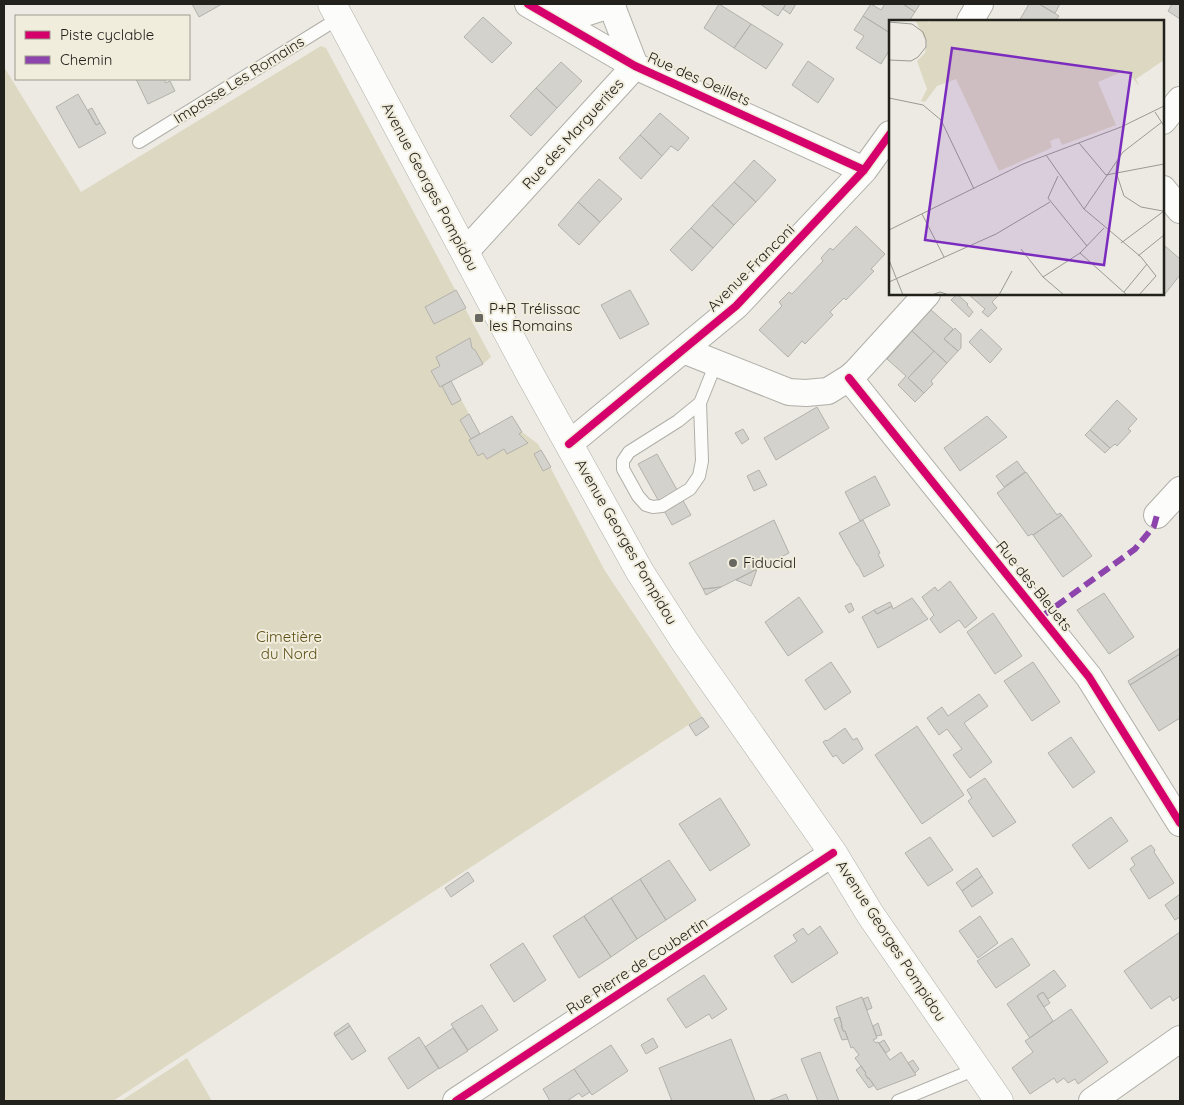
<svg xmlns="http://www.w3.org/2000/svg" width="1184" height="1105" viewBox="0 0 1184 1105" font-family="Quicksand,sans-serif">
	<rect width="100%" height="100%" fill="#eceae2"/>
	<path fill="#ddd8c2" d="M321,46L326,48L491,357L483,364L451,381L480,434L522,432L538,444L605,571L702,716L113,1101H4V67L81,192Z
		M187,1058L212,1101H121Z"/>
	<path fill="#d4d2cc" stroke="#b3b1ab" d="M192,4H222L199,17Z
		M719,4L751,24L734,48L704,28Z
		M760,4H786L778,16Z
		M786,4H796L790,14L783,9Z
		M871,4L881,10L885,4H903L915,12L909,21H890V33L863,16Z
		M903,4H920L915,12Z
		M1029,4H1039L1059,16L1055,21H1019Z
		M1039,4H1060L1055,13Z
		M1172,4H1180V19L1168,11Z
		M863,16L890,33V49L881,64L856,48L864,36L854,30Z
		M483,17L512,43L492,63L464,37Z
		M751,24L783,44L766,69L734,48Z
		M808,61L834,79L818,103L792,85Z
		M561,62L582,81L557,108L536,88Z
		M136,79H164L166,83L170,81L175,91L148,104Z
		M536,88L557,108L531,136L510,116Z
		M78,94L96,125L100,123L106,133L79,148L56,107Z
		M92,108L100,123L96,125L88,110Z
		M660,113L689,138L678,151L671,146L662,156L640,135Z
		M640,135L662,156L641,179L619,158Z
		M754,160L776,180L756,202L734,182Z
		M599,179L622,199L600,222L578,202Z
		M734,182L756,202L734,225L712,205Z
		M578,202L600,222L579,245L558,225Z
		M712,205L734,225L713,248L691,228Z
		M856,226L885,254L871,269L874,271L846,300L844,298L830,312L833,315L805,344L802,341L788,357L759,330L782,306L779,302L789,292L792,294L823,261L821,258L830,248L833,250Z
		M691,228L713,248L692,271L670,250Z
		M1165,246L1180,259V275L1165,294L1163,292V248Z
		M456,290L466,308L434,324L425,307Z
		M630,290L649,324L620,339L601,305Z
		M957,294L968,304L967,305L973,312L969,317L951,300Z
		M968,294H1000L992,302L997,308L988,317L982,312L985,309Z
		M931,310L953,329L944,339L958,351L947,363L912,331Z
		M955,328L961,334V348L958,351L944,339Z
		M981,329L1002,349L990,363L969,342Z
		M912,331L934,351L908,378L924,393L915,402L898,385L906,376L887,359Z
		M470,338L472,348L475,350L483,364L440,387L431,371L440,366L436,357Z
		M934,351L947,363L931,381L933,384L924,393L908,378Z
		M451,381L461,400L452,405L442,386Z
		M1117,400L1137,419L1128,429L1131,431L1117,446L1115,444L1110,448L1090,430Z
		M817,407L829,428L776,460L764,438Z
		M469,414L480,434L471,439L460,420Z
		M512,416L522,432L519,434L528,443L507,454L504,449L487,459L483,453L478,456L469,440Z
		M987,416L1007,437L960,471L944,448Z
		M743,429L749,439L742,444L735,433Z
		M1090,430L1110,448L1105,453L1085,435Z
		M541,450L551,467L543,471L534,454Z
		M657,454L691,515L672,525L638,464Z
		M1017,461L1025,472L1004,487L996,476Z
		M759,470L767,485L754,491L747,476Z
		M1026,472L1057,515L1060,513L1062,515L1033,535L1032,534L1028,536L997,493Z
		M875,476L890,505L860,521L845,492Z
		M1062,515L1092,556L1063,577L1033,535Z
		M774,520L789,553L721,587L703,589L689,563Z
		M863,520L880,553L878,554L884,566L864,577L858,565H857L839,533Z
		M757,569L751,586L736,580Z
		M950,581L977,618L965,628L959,620L940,633L930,619L934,615L922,597L935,587L938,591Z
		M721,587L706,595L703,589Z
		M1104,593L1134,637L1109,654L1077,610Z
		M799,597L823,632L788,656L765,622Z
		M912,598L922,611V613H923L928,619L878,648L862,617L874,610L877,614L892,606L893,609Z
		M890,602L892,606L877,614L874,610Z
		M851,603L854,610L849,613L845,606Z
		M993,613L1022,656L995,674L967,632Z
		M1180,648V654L1130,685L1128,681Z
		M1180,654V718L1159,731L1130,685Z
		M831,662L851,692L825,710L805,680Z
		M1033,662L1060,702L1032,721L1004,681Z
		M979,694L988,706L964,723L992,762L970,778L953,755L962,749L947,729L939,735L927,718L942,707L948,716Z
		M702,717L709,727L696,736L689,725Z
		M917,726L964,795L922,824L875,755Z
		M845,728L853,740L857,738L863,749L843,764L836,755L833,757L823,742L826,740L827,741Z
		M1071,737L1095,772L1073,788L1048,753Z
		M985,778L1016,822L993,837L968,801L972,798L967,790Z
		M720,798L750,845L710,871L679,824Z
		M1111,817L1128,841L1089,869L1072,845Z
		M930,837L953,870L928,886L905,853Z
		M1151,845L1155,850L1154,852L1174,883L1149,899L1130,869L1135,865L1131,858Z
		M669,860L696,900L666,920L640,879Z
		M977,868L982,876L962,891L956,883Z
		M468,872L474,881L451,897L445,888Z
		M982,876L993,893L972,907L962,891Z
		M640,879L666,920L637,939L611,898Z
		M1180,894V917L1175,920L1165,905Z
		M611,898L637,939L611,957L584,916Z
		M584,916L611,957L579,978L553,936Z
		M980,916L998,943L978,958L959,931Z
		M820,926L838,953L792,983L774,956L797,941L793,935L803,928L808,935Z
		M1180,932V996L1173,1001L1170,996L1151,1009L1124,971Z
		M1012,938L1030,965L996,988L977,961Z
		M523,943L546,980L514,1002L490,965Z
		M1054,970L1066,986L1048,999L1043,992L1037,996L1053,1021L1030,1038L1007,1004Z
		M704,975L727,1009L712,1019L709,1014L686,1028L667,999Z
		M1043,992L1050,1003L1044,1007L1037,996Z
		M862,997L877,1038L873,1040L876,1043L878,1042L890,1060L901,1052L916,1075L877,1090L869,1078L868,1079L865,1074L866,1073L855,1058L859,1055L853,1047L851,1048L845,1031H843L841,1025H842L836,1007Z
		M868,997L872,1008L867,1010L863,999Z
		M482,1005L498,1030L468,1050L451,1024Z
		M1071,1009L1108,1062L1078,1084L1075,1079L1068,1083L1064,1078L1057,1083L1054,1078L1030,1094L1012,1068L1033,1052L1025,1041Z
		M840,1017L843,1031H845L848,1039L842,1040L834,1019Z
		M348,1023L350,1026L335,1036L334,1033Z
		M878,1023L882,1035L876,1036L873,1026Z
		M350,1026L366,1051L352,1060L335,1036Z
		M453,1028L468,1051L439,1069L425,1047Z
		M419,1037L439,1068L408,1089L388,1058Z
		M653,1038L658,1047L646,1054L641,1045Z
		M731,1039L755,1101H672L659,1068Z
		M884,1040L890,1050L886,1053L879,1043Z
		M611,1045L628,1071L592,1095L574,1069Z
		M820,1052L839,1101H818L801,1059Z
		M913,1060L919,1069L915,1073L908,1063Z
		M861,1066L866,1073L865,1074L874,1085L869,1088L856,1070Z
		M574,1069L590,1092L582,1097L579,1093L567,1101H550L543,1089Z
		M786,1094L789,1101H768Z"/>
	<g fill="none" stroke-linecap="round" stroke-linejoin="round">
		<defs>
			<path id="service" d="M139,142L339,18
				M700,403L678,421L629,452L623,461V469L638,496L646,505L653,507L662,506L690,489L699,476L702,461L700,403L716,363
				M898,1101L976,1069"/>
			<path id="minor" d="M528,4L635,66L864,170
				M548,11L582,14L613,4
				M970,21L980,4
				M1163,121L1180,100
				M1163,189L1180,210
				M465,252L635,66L611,4
				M683,350L789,392L806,393L828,391L849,378L856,372L927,294
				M849,378L1089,677L1180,823
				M569,444L736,306L864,170L890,134
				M1157,515L1180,490
				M456,1101L833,853
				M1092,1101L1180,1039"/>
			<path id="secondary" d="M332,4L531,376L640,572L685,642L833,853L870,914L999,1101"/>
		</defs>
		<use href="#service" stroke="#b0afa8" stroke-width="14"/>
		<use href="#minor" stroke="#b0afa8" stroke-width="28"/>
		<use href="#secondary" stroke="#b0afa8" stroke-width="29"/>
		<use href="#service" stroke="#fcfcfb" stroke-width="12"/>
		<use href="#minor" stroke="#fcfcfb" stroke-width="26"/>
		<use href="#secondary" stroke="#fcfcfb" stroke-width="28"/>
		<path stroke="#8e44ad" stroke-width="6" stroke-dasharray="12 6" stroke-linecap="butt" d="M1041,617L1135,549L1154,526L1157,515"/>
		<defs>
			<path id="cycleway" d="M528,4L635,66L864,170
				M849,378L1089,677L1180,823
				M569,444L736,306L864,170L890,134
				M456,1101L833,853"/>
		</defs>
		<use href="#cycleway" stroke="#f1eddd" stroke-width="11"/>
		<use href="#cycleway" stroke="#d6006c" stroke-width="8"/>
	</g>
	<g fill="#696761" stroke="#f1eddd" stroke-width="2">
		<rect x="474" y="313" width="10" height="10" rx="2.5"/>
		<circle cx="733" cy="563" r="5"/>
	</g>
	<g text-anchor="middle" stroke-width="4" stroke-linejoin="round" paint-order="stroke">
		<g font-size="15" fill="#22211b" stroke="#f1eddd">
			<text transform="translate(699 79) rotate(24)" y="5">Rue des Oeillets</text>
			<text transform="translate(239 80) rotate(-32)" y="5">Impasse Les Romains</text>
			<text transform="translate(573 134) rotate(-48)" y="5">Rue des Marguerites</text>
			<text transform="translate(430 187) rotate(62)" y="5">Avenue Georges Pompidou</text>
			<text transform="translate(751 268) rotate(-45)" y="5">Avenue Franconi</text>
			<text transform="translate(626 542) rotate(60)" y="5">Avenue Georges Pompidou</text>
			<text transform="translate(1034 586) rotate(51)" y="5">Rue des Bleuets</text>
			<text transform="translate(891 941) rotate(57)" y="5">Avenue Georges Pompidou</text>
			<text transform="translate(637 966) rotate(-33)" y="5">Rue Pierre de Coubertin</text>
		</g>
		<g font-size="15" fill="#22211b" stroke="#f1eddd" text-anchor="start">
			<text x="489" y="314">P+R Trélissac<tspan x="489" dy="17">les Romains</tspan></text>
			<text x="743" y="568">Fiducial</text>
		</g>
		<g font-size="15" fill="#5d4f15" stroke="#f1eddd">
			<text x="289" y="642">Cimetière<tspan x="289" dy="17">du Nord</tspan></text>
		</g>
	</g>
	<g transform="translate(889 20)">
		<rect width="275" height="275" fill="#eceae2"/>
		<path d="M26,0H38L41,5L39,0H275V40L247,59L250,66L237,50L209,62L227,105L173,125L170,118L166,119L161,121L163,127L158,130L110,151L67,59L48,66L36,82L32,81L38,69L28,41L36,33L38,23Z" fill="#ddd8c2"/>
		<path fill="none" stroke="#9b9a92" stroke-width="1" d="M0,2L23,4L34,12L37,20V27L29,37L22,41L0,40M0,78L34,85L52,100L85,169M266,92L275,106M190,123L217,155L275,144M157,135L195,189L252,237L267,256L250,275M228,141L227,152L235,176L252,187L274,191M169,156L159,178L198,226M195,189L234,132L273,102M33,194L55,237M0,210L134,144L232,107L275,86M232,223L275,191M132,229L154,257L175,275M191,233L238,275M249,236L275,215M0,240L14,275M154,257L191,233L215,208M0,262L107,214L161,182M235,272L258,244M43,275L51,272L60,275M110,275L123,251"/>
		<path fill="#7b2cbf" fill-opacity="0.15" stroke="#7b2cbf" stroke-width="2.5" d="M63,28L242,53L215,245L36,220Z"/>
		<rect width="275" height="275" fill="none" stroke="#22211b" stroke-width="2.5"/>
	</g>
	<rect width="1184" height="1105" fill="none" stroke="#22211b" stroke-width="10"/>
	<rect x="15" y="15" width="175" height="65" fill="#f1eddd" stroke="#9e9b8f"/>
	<rect x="25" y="31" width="25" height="8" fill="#d6006c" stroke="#9e9b8f"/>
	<text x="60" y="40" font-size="15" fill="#22211b">Piste cyclable</text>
	<rect x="25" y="56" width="25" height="8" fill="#8e44ad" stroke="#9e9b8f"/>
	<text x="60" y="65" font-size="15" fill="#22211b">Chemin</text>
</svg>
